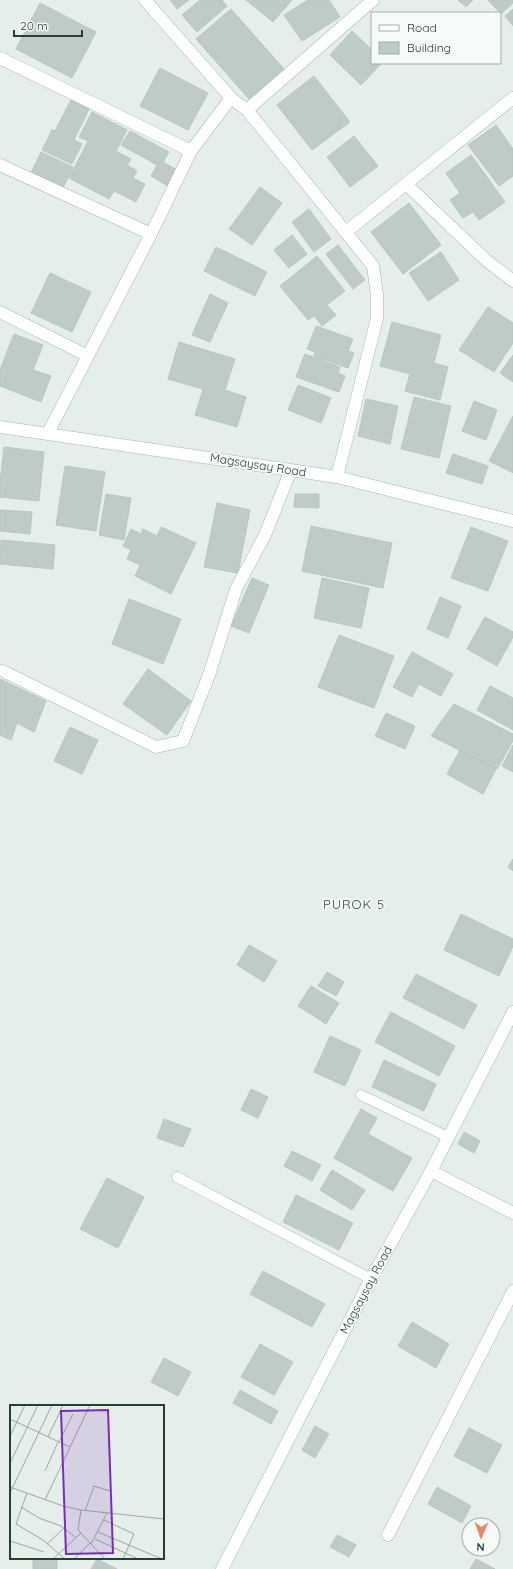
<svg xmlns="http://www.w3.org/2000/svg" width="513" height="1569" viewBox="0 0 513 1569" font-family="Quicksand,sans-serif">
	<rect width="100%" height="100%" fill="#e6eeea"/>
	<path fill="#becbc6" stroke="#b8c7c1" d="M170,0H189L177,9Z
		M200,0H222L227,6L197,32L182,15Z
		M246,0H292L273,22Z
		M308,0H329L340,17L302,41L284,15Z
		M458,0H473L466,7Z
		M488,0H513V3L501,14Z
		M40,3L96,32L72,78L16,49Z
		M231,9L284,69L249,99L196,39Z
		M513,9V26L505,16Z
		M352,31L372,50V63H382L361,85L330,55Z
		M160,68L208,93L188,130L140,106Z
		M314,76L350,122L312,150L277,105Z
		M71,100L89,109L74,140L82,144L72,164L42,150L52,130L55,131Z
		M92,112L127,130L116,151L131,159L127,165L137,171L133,178L145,184L136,202L114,191L109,199L69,178L88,141L79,137Z
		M496,125L513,149V176L499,186L468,145Z
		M130,131L169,152L163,162L177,170L168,186L151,176L157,165L121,145Z
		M354,136L378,166L350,187L327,157Z
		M41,152L73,167L63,188L31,173Z
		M471,155L505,202L479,220L473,212L463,218L450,200L460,193L446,173Z
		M260,187L282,203L252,245L229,229Z
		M409,203L441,245L403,274L371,232Z
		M309,209L331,239L314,252L292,222Z
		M292,235L307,254L289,268L274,250Z
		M338,245L365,280L353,289L326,254Z
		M216,247L267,272L255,296L204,271Z
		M441,252L459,280L428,301L409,273Z
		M317,256L345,291L327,305L336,315L322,326L314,316L308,320L280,286Z
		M50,273L91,292L72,332L31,313Z
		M210,294L228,303L210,342L192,335Z
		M488,307L513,323V343L494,372L459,350Z
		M392,322L441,335L434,363L448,367L440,400L405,391L410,374L380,366Z
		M316,326L353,339L348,351L354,353L348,368L314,356L315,352L307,349Z
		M14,334L43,345L33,370L51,376L41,402L0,386V370Z
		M179,342L235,359L225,390L246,397L237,427L195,415L203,389L168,379Z
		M305,354L340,367L338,373L345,376L339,392L296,377Z
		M513,355V382L500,373Z
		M298,385L331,398L321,423L288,410Z
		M414,397L451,406L439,458L401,449Z
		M366,399L398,406L390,444L358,436Z
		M474,401L497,410L486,440L462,431Z
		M513,416V473L489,461Z
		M4,447L44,452L39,501L0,497V483Z
		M453,454L488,466L482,484L446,473Z
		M65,466L105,472L96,531L56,525Z
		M106,494L131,498L124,540L99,535Z
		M295,494H319V508L294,507Z
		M217,503L250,510L238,573L204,567Z
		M0,510L32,512L30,534L0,531Z
		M311,526L392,543L383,588L302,571Z
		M161,527L196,543L171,594L135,576L140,565L127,559L131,550L123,546L131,529L141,534L143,529L157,536Z
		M471,527L508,541L488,591L451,578Z
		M1,540L55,545L53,569L0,564Z
		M252,578L269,585L249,633L231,626Z
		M322,578L369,588L361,628L314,618Z
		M440,597L461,606L448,638L427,629Z
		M129,599L181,619L163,664L112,644Z
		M485,617L513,632V637L497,666L467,649Z
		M339,635L394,656L374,708L318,687Z
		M412,652L453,674L441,696L419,684L412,697L393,687Z
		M148,669L191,701L167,735L123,704Z
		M0,679L46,701L34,732L17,723L11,740L0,735Z
		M490,686L513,698V730L477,710Z
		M454,704L513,734V741L497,769L431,736Z
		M386,713L415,726L405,749L375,736Z
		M70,727L98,740L82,774L54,761Z
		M513,745V772L502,766Z
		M460,750L496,769L483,794L447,774Z
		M513,859V871L508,867Z
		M461,914L513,939V946L499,976L444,950Z
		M249,945L277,961L264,982L237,965Z
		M327,972L344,982L336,996L318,986Z
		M416,974L477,1005L464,1029L403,998Z
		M311,986L339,1003L326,1024L298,1006Z
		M391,1012L455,1046L439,1076L375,1042Z
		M330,1036L361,1050L345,1086L314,1072Z
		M384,1060L436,1084L424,1111L372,1087Z
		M251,1089L268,1097L258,1118L241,1110Z
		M361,1109L377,1118L368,1134L412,1158L393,1191L334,1158Z
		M164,1119L191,1129L183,1147L157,1138Z
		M464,1132L480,1141L474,1153L458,1144Z
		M292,1151L321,1165L312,1181L284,1166Z
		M332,1170L365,1190L352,1210L320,1190Z
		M107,1178L144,1197L118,1248L80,1229Z
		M296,1195L353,1223L339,1250L283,1222Z
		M263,1271L325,1304L312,1327L250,1294Z
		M412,1322L449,1344L436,1368L398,1346Z
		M260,1344L293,1362L274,1395L241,1377Z
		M164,1358L191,1372L178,1396L151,1382Z
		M240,1390L278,1411L271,1424L233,1403Z
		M315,1426L329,1434L315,1458L302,1450Z
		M469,1428L502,1445L487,1473L454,1456Z
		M437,1487L471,1506L462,1523L428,1504Z
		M337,1535L356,1545L349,1557L330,1547Z
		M33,1558H57V1569H33Z
		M97,1559L117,1569H91Z
		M476,1559L495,1569H470Z"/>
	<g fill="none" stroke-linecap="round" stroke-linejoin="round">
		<defs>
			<path id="service" d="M361,1095L448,1137
				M177,1177L371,1279"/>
			<path id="minor" d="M145,0L231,98L247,110L373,266L377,295V318L337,477
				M0,58L191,151
				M247,110L373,0
				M0,165L151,234
				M406,184L487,261L513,281
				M346,232L513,98
				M0,312L88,356
				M0,427L337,477L513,521
				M48,433L151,234L191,151L231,98
				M3,671L156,747L183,741L209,675L236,589L265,535L291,470
				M431,1171L513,1213
				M388,1535L513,1291
				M222,1569L371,1279L431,1171L513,1012"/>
		</defs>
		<use href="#service" stroke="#a8b6b1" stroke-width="11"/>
		<use href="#minor" stroke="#a8b6b1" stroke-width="13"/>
		<use href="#service" stroke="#fff" stroke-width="10"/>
		<use href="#minor" stroke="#fff" stroke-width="12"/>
	</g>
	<g text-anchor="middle" stroke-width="3.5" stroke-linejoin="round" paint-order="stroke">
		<g font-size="12" fill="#253f38" stroke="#f6faf8">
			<text transform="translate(258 465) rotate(9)" y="4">Magsaysay Road</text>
			<text transform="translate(366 1290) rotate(-62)" y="4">Magsaysay Road</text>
		</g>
		<g font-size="13" letter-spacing="1" fill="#225045" stroke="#f6faf8">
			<text x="354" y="909">PUROK 5</text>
		</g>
	</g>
	<g transform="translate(10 1405)">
		<rect width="154" height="154" fill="#e6eeea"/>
		<path fill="none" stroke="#99a8a3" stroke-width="1" d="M0,14L60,42M0,31L15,0M38,32L53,0M49,37L63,9M0,58L28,0M35,66L48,37M0,82L53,101L71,105L154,114M0,88L42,0M17,88L6,119L33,135L55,154M35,95L80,0M11,102L29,113L51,121L65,132M71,105L68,125L95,154M75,106L84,81L100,86M94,115L124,129L113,154M88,127L152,154M85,134L128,154M0,136L34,147M37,139L54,123M81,139L97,108M43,154L71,128M64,154L80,138"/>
		<path fill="#7b2cbf" fill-opacity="0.15" stroke="#7b2cbf" stroke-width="2" d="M98,5L103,148L56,149L51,6Z"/>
		<rect width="154" height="154" fill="none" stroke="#253f38" stroke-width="2"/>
	</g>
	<rect x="371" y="12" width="130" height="52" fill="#f6faf8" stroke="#a2afab"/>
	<rect x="379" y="25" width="20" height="6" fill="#ffffff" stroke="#a2afab"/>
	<text x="407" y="32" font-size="12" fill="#253f38">Road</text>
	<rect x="379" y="42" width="20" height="12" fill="#becbc6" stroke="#a2afab"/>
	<text x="407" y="52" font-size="12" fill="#253f38">Building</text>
	<g transform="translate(481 1537) rotate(182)"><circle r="19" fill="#f6faf8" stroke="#a2afab"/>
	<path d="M0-3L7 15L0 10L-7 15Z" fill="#ea8667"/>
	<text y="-6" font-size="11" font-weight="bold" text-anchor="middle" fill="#253f38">N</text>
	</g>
	<path d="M14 30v6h68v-6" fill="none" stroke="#253f38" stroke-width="2"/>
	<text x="20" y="30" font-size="12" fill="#253f38" stroke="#f6faf8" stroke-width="3" paint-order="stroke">20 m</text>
</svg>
